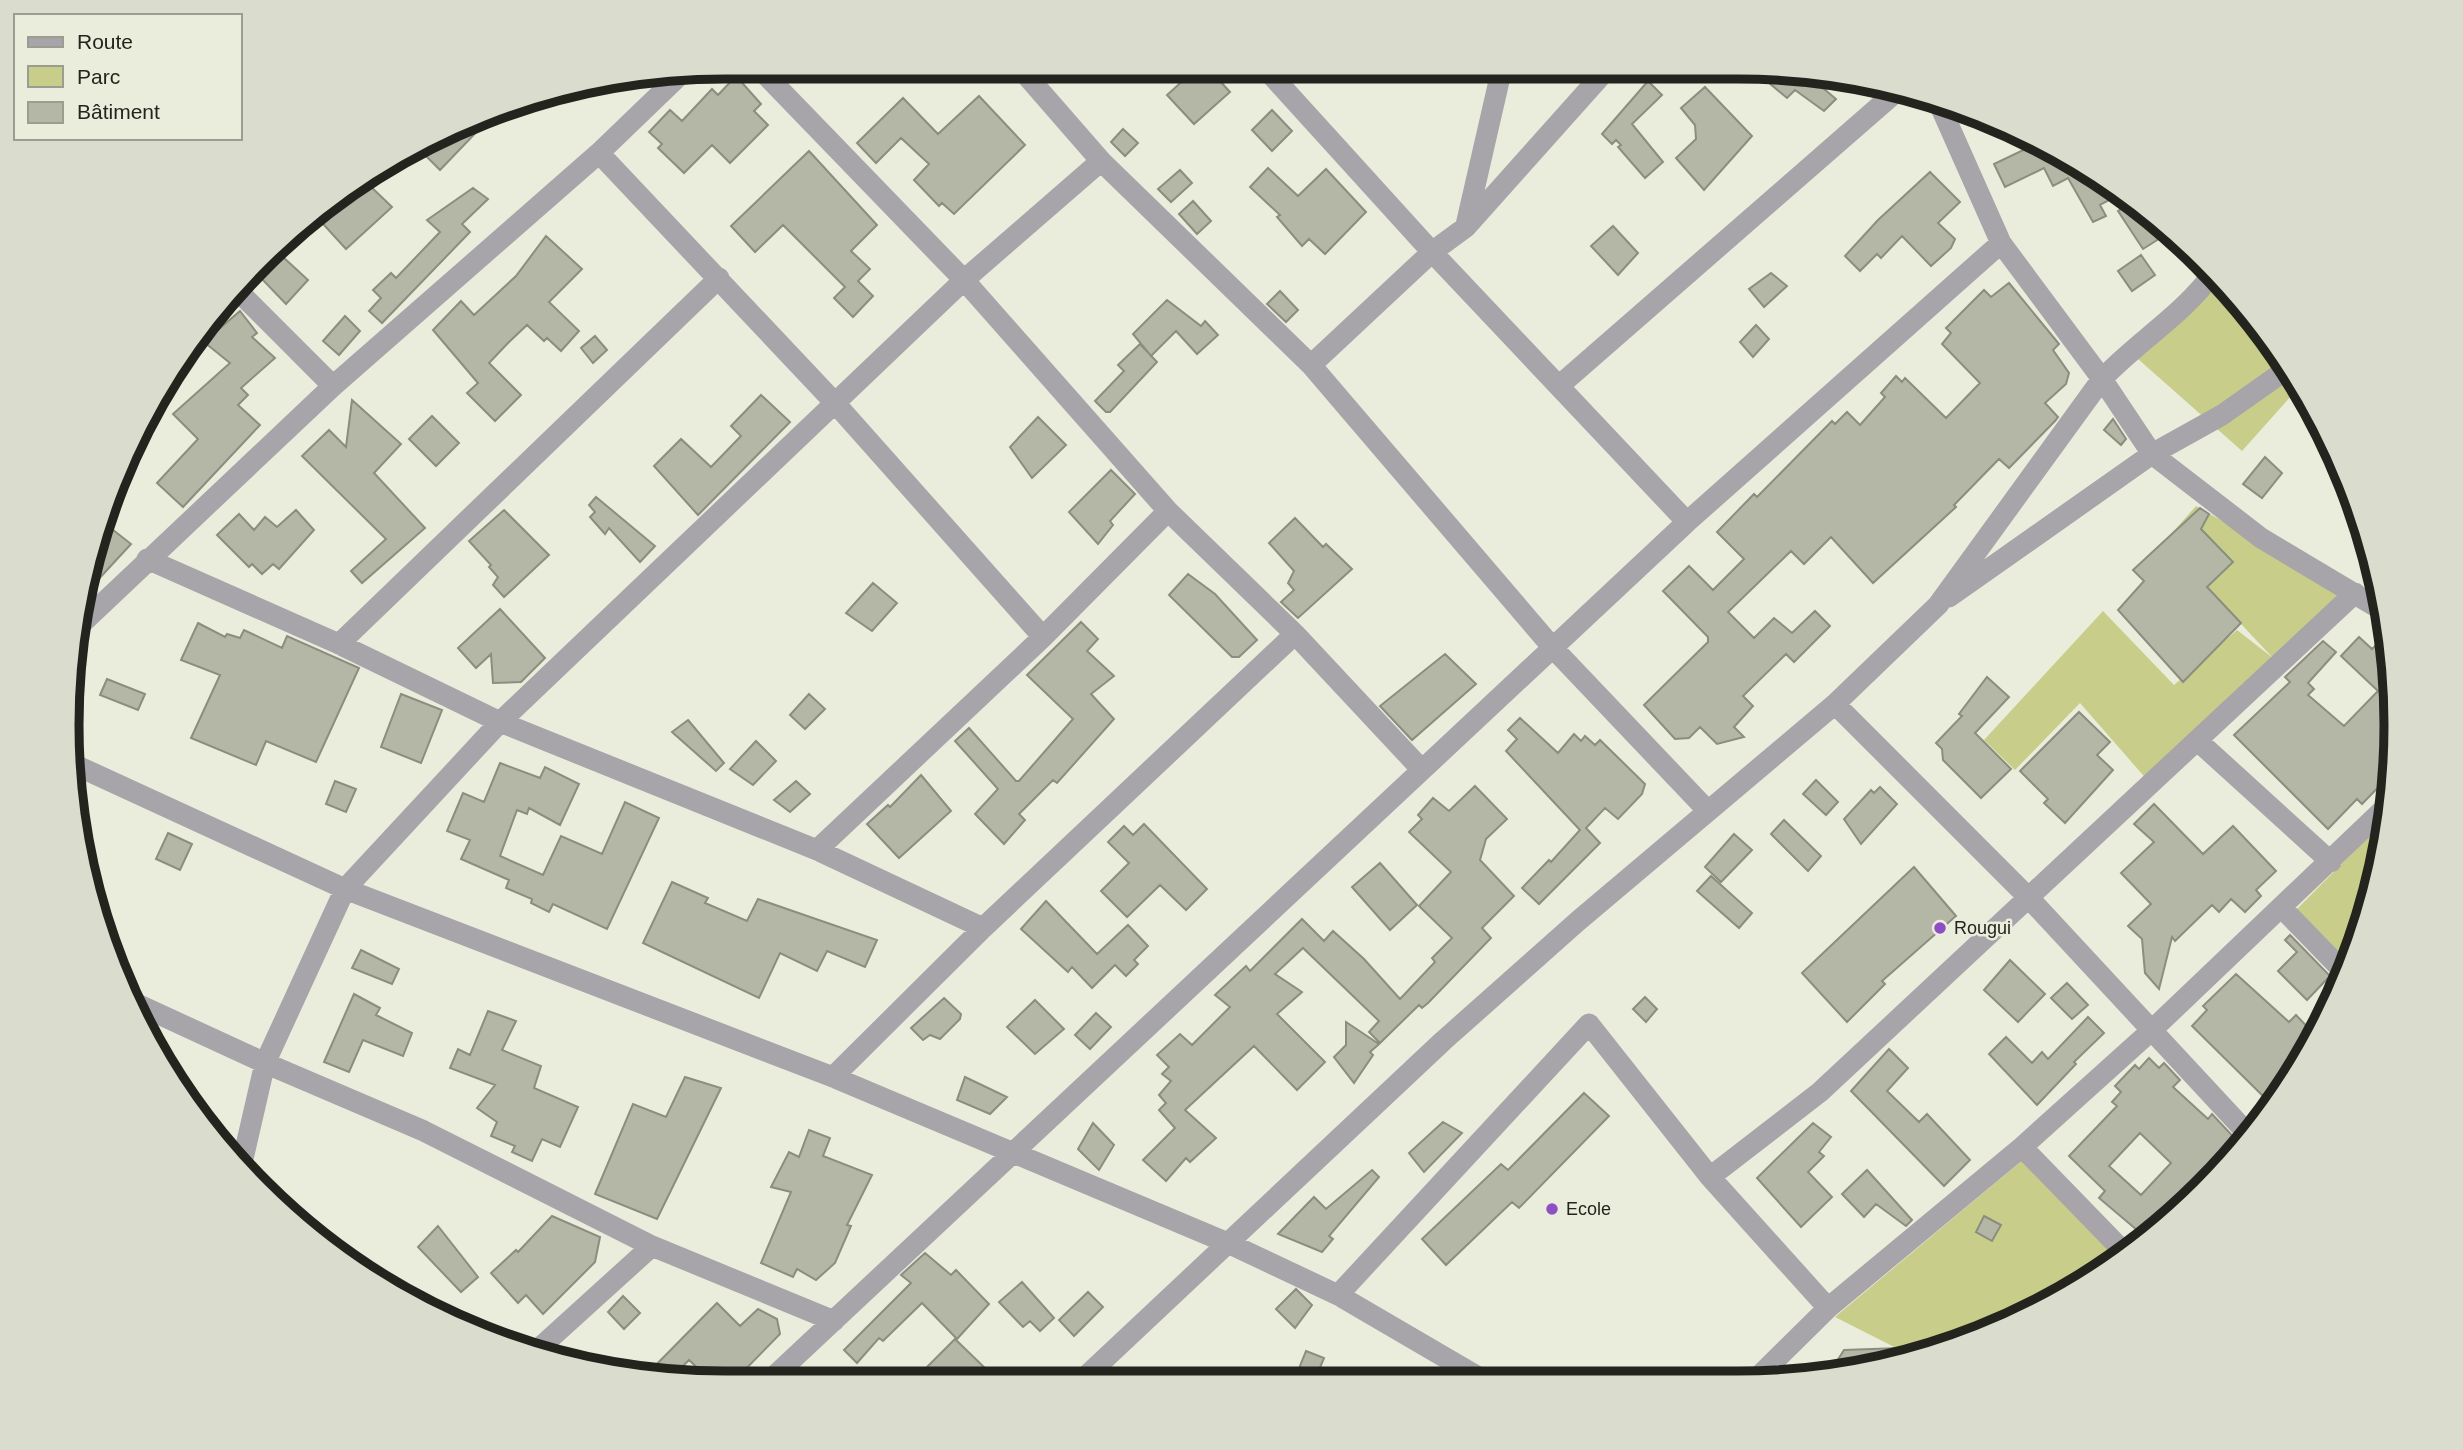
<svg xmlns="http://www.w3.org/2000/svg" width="2463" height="1450" viewBox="0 0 2463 1450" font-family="Arial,sans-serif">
	<rect width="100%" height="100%" fill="#eaeddc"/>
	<path fill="#c8ce8a" d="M2208,265L2285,359L2300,386L2242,451L2129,351Z
		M2196,506L2349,593L2149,782L2080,703L2015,770L1984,740L2103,611L2174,685L2237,630L2273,658L2164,542Z
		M2387,818L2384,853L2350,965L2296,910Z
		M2024,1159L2118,1256L2068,1295L1949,1349L1912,1356L1835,1317Z"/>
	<path fill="#b4b6a6" stroke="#8b8d7e" stroke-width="2" fill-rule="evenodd" d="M1198,67H1207L1230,92L1194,124L1167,95Z
		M1751,68H1781L1813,74L1810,77L1836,99L1824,111L1795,90L1787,98Z
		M736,76L761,104L754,111L768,125L730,163L712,145L684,173L658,148L662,144L649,132L670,110L682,121L712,89L718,95Z
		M1648,81L1662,95L1632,124L1663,162L1645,178L1618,147L1621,145L1616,140L1612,144L1602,134Z
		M1705,87L1752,136L1704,190L1676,158L1696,139L1695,125L1681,108Z
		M979,96L1025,145L954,214L942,203L939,206L914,180L929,164L901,138L876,163L857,143L903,98L938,134Z
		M1272,110L1292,131L1272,151L1252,130Z
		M487,116L489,119L440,170L421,151Z
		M1123,129L1138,143L1125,156L1111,142Z
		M2032,142L2087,169L2084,171L2090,183L2097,179L2109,200L2100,205L2106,216L2093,222L2068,178L2053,186L2044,168L2005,187L1994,164L2034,145Z
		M809,151L877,225L851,251L870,269L858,281L873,296L853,317L834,298L845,287L783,225L755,252L731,226Z
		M1268,168L1298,196L1326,169L1366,212L1325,254L1309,239L1302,246L1277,217L1280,215L1250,187Z
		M1180,170L1192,183L1171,202L1158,189Z
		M1930,172L1960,202L1938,223L1955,239L1951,248L1931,266L1902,236L1881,258L1877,254L1860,271L1845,256L1878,220Z
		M365,181L392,207L346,249L314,214L324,202Z
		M473,188L488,199L462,224L470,232L382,323L369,311L381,298L373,290L391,273L396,278L440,232L427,220Z
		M1193,201L1211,221L1197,234L1179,214Z
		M2133,201L2170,232L2143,249L2118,211Z
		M1613,226L1638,253L1618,275L1591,246Z
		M546,236L582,269L549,302L579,331L561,351L547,338L544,341L527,325L508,343L489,363L521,395L495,421L467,393L478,383L433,330L461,301L474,315L516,276Z
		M2141,255L2155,275L2132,291L2118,271Z
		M283,257L308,280L286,304L258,275Z
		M1771,273L1787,286L1764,307L1749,289Z
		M2009,283L2059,344L2053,350L2069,373L2066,384L2045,403L2058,417L2055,421L2009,468L1999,459L1954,505L1956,507L1873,583L1831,537L1804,564L1791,551L1728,612L1754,638L1774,618L1792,633L1815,611L1830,626L1794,662L1786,654L1743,696L1753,706L1734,727L1744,737L1717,744L1700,727L1689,738L1675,739L1644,705L1708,642V637L1663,591L1689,566L1713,590L1744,559L1717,532L1754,494L1757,497L1832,421L1835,424L1847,412L1860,425L1885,397L1881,393L1896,376L1902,382L1905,378L1946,418L1980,383L1942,344L1951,333L1946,328L1984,290L1991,297Z
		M1280,291L1298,310L1286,322L1267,304Z
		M1167,300L1201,326L1205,321L1218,335L1197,354L1176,331L1151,356L1133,334Z
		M240,311L257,333L252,337L275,358L241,388L248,395L238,405L260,425L183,507L157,483L198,439L173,414L230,363L204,342Z
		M345,316L360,331L339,355L323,341Z
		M1756,325L1769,339L1753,357L1740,342Z
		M595,336L607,350L593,363L581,348Z
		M1140,344L1157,362L1110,412H1106L1095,401L1124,371L1118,365Z
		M761,395L790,422L698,515L654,466L681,439L711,467L741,436L731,426Z
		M352,400L401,444L374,473L425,528L362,583L351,571L386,539L302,456L329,430L346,447Z
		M432,416L459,443L436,466L409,439Z
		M1038,417L1066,445L1032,478L1010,447Z
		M2113,419L2126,439L2121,445L2104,430Z
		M2265,457L2282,473L2262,498L2243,484Z
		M1111,470L1135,494L1110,521L1113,525L1098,544L1069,512Z
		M596,497L655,546L640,562L609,528L605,534L590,517L595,512L589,505Z
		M2200,508L2209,514L2201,529L2233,562L2207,587L2241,623L2183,682L2118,610L2144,581L2133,570Z
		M296,510L314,530L279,569L273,564L262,574L252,564L249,567L217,535L239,514L254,530L265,517L277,527Z
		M504,510L549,555L504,597L493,585L498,577L489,567L491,565L469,541Z
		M1295,518L1323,547L1326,544L1352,569L1298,618L1281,602L1294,590L1288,583L1294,571L1269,543Z
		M103,522L131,544L84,595L88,565L105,547L96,540Z
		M1188,574L1215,594L1257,640L1239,657H1232L1169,595Z
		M873,583L897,603L872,631L846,613Z
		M500,609L545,658L521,682L493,683L491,654L476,668L458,648Z
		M1081,622L1098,639L1087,651L1114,676L1091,694L1114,719L1057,783L1053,780L1019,814L1025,820L1004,844L975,814L998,789L955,741L969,728L1016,781H1019L1073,719L1027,675Z
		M198,623L225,637L227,634L240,638L244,630L282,648L287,636L359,668L316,762L266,741L256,765L191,738L220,675L181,660Z
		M2359,637L2372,649L2377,644L2390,655L2396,724L2392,773L2362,804L2357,799L2328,829L2234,735L2290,682L2285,677L2323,641L2336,652L2308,683L2314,689L2308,695L2344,726L2378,691L2341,656Z
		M1445,654L1476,684L1412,740L1380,706Z
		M1987,677L2009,697L1975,733L2011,769L1981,798L1943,760L1942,749L1936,743L1962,716L1959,714Z
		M107,679L145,694L138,710L100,695Z
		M401,694L442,710L421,763L381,747Z
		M809,694L825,709L805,729L790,715Z
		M2079,712L2110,742L2097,755L2113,770L2065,823L2044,803L2048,799L2020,771Z
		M1520,718L1558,753L1574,734L1581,741L1585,736L1595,745L1600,740L1645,784L1642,794L1618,819L1605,808L1586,828L1600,843L1539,904L1522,888L1549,860L1551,862L1580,830L1506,751L1517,739L1508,730Z
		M688,720L724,763L716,771L672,732Z
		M756,741L776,761L753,785L730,769Z
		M500,763L540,778L545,767L579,784L560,825L529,808L527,814L517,810L500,856L543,875L561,836L602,854L625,802L659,818L607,929L553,904L549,912L531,903L532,899L506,888L509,880L461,859L470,840L447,831L463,793L484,802Z
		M921,775L951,811L899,858L867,824L888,805L890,807Z
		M1816,780L1838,802L1826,815L1803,794Z
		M335,781L356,789L346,812L326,804Z
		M796,781L810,794L790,812L774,800Z
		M1475,786L1507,819L1486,839L1480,860L1514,896L1482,928L1491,938L1428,1003L1422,1008L1419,1005L1380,1043L1369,1032L1379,1021L1303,948L1275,974L1302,992L1277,1014L1325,1062L1297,1090L1254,1046L1185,1110L1216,1138L1190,1162L1186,1158L1166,1181L1143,1160L1175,1128L1159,1110L1166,1103L1159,1095L1171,1081L1162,1074L1169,1067L1157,1055L1180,1034L1192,1045L1230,1007L1215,995L1246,966L1250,971L1302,919L1324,941L1333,931L1364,959L1400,999L1435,962L1432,958L1452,938L1419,906L1451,872L1409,832L1422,819L1418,815L1433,798L1449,811Z
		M1880,787L1897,804L1861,844L1844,819L1871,790L1874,793Z
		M2154,804L2203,854L2233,826L2276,871L2256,890L2261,896L2245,912L2231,899L2219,912L2212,905L2175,941L2172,937L2159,989L2145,973L2142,939L2128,926L2151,904L2121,873L2154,842L2134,824Z
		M1784,820L1821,856L1808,871L1771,834Z
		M1144,824L1207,889L1186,910L1160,885L1127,917L1101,891L1129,863L1108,842L1124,826L1133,835Z
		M168,833L192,844L180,870L156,859Z
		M1734,834L1752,850L1721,882L1705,867Z
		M1380,863L1417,905L1390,930L1352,887Z
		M1914,867L1956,916L1882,981L1885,984L1847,1022L1802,973Z
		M1711,876L1752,913L1739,928L1697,891Z
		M672,882L708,898L705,903L747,921L758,899L877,940L865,967L827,951L817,971L780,953L759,998L643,943Z
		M1046,901L1097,954L1128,925L1148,946L1134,960L1138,964L1126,976L1115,965L1092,988L1072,967L1068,972L1021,929Z
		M2290,935L2330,976L2307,1000L2278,971L2297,952L2285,940Z
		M361,950L399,969L392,984L352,968Z
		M2010,960L2045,994L2018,1022L1984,990Z
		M2236,974L2289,1022L2296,1015L2315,1035L2283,1094L2275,1086L2264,1097L2192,1026L2207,1010L2203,1006Z
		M2067,983L2088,1005L2072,1019L2051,998Z
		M354,994L380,1008L376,1015L412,1033L403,1056L363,1040L349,1072L324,1062Z
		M1645,997L1657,1009L1646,1022L1633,1009Z
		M944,998L961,1014L960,1019L940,1039L930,1035L923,1040L911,1028Z
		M1035,1000L1064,1029L1035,1054L1007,1027Z
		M488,1011L516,1021L502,1050L541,1066L534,1088L578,1107L560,1147L542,1139L532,1161L512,1152L515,1146L491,1136L497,1122L477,1108L495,1085L450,1068L458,1049L470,1055Z
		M1096,1013L1111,1027L1090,1049L1075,1035Z
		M2088,1017L2104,1033L2074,1062L2076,1064L2037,1105L1989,1054L2006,1037L2032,1063L2042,1052L2048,1059Z
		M1346,1022L1379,1044L1370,1052L1373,1055L1354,1083L1334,1057L1346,1045Z
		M1889,1049L1908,1068L1887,1091L1919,1122L1927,1114L1970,1160L1944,1186L1851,1091Z
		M2149,1058L2159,1068L2164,1063L2180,1080L2173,1087L2208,1119L2212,1114L2241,1145L2192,1200L2144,1236L2099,1198L2105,1191L2069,1156L2117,1106L2112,1102L2121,1092L2115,1086L2135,1065L2139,1069ZM2140,1133L2171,1163L2141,1195L2109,1166Z
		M685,1077L721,1088L657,1219L595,1194L633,1104L666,1117Z
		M965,1077L1007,1097L990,1114L957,1100Z
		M1584,1093L1609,1116L1519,1208L1512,1202L1446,1265L1422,1239L1501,1164L1508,1170Z
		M1443,1122L1462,1133L1424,1172L1409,1153Z
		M1093,1123L1114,1145L1099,1170L1078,1149Z
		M1813,1123L1831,1137L1819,1152L1824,1156L1808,1172L1832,1197L1801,1227L1757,1178Z
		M809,1130L830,1138L823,1156L872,1175L847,1225L851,1226L835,1263L816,1280L797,1269L793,1277L761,1263L791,1192L771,1187L789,1152L799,1157Z
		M1372,1170L1379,1177L1329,1236L1333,1239L1322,1252L1278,1234L1314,1197L1326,1209Z
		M1867,1170L1912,1220L1906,1226L1876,1204L1864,1217L1842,1194Z
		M552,1216L600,1237L595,1262L543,1314L526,1295L518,1303L491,1273L516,1250L518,1252Z
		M1984,1216L2001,1225L1992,1241L1976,1232Z
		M438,1226L478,1277L461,1292L418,1247Z
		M925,1253L951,1275L956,1270L989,1304L957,1339L922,1303L883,1341L879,1338L857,1363L844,1350L911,1283L901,1275Z
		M1022,1282L1054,1318L1040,1331L1030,1321L1023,1327L999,1302Z
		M1296,1289L1312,1305L1295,1328L1276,1309Z
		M1088,1292L1103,1307L1074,1336L1059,1320Z
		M623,1296L640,1313L624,1329L608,1312Z
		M717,1303L740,1326L758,1309L777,1319L780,1334L733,1382H722L711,1371L706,1376L689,1360L669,1380L646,1375Z
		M955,1339L987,1370L975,1382H912Z
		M1899,1348L1901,1358L1830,1372L1844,1350Z
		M1306,1351L1324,1358L1314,1382L1296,1376Z"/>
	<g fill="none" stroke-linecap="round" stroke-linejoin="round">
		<path stroke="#a7a4aa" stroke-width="21" d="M758,67L964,280L1168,511L1295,634L1422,770
			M1019,67L1101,161L1311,365L1553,648L1707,810
			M1264,67L1432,252L1687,522
			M1937,99L2001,243L2102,379L2152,454L2261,538L2385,612
			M599,153L835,403L1043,637
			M1466,225L1502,68
			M240,293L333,386
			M1311,365L1432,252L1466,227L1608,68
			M1560,385L1897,91
			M147,559L339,644L500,722L817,850L983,928
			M1949,597L2152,454L2222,415L2290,367
			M80,625L333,386L599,153L681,74
			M339,644L719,278
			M1835,704L2028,897L2249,1135
			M2199,742L2331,862
			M73,764L345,889L833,1077L1230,1244L1338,1295L1487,1382
			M817,850L1043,637L1168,511
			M2282,908L2347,975
			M137,1004L265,1063L424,1131L652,1246L834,1321
			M833,1077L983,928L1295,634
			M2022,1147L2124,1252
			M242,1163L265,1063L345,889L500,722L964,280L1101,161
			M1710,1177L1820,1092L2355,593
			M1338,1295L1589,1024L1710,1177L1828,1308
			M534,1353L652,1246
			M768,1382L1687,522L2001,243
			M1080,1382L1443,1041L1578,921L1835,704L1938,605L2102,379C2138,341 2184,314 2214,272
			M1753,1382L1828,1308L2022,1147L2152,1030L2389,804"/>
	</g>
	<g fill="#8f4fc4" stroke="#eaeddc" stroke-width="2.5">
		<circle cx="1940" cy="928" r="7"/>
		<circle cx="1552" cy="1209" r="7"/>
	</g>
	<g text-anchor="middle" stroke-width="5" stroke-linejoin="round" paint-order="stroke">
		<g font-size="18" fill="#24241e" stroke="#eaeddc" text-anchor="start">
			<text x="1954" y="934">Rougui</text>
			<text x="1566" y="1215">Ecole</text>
		</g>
	</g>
	<path d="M0 0H2463V1450H0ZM725 79H1738A646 646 0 0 1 2384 725V725A646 646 0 0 1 1738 1371H725A646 646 0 0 1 79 725V725A646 646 0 0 1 725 79Z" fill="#daddcd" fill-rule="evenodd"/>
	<path fill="none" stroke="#24241e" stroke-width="9" d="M725 79H1738A646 646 0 0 1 2384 725V725A646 646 0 0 1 1738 1371H725A646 646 0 0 1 79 725V725A646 646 0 0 1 725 79Z"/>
	<rect x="14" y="14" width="228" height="126" fill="#eaeddc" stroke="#9b9d90" stroke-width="2"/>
	<rect x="28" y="37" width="35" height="10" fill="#a7a4aa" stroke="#9b9d90" stroke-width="2"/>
	<text x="77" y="49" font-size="21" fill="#24241e">Route</text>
	<rect x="28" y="66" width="35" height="21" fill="#c8ce8a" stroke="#9b9d90" stroke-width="2"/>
	<text x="77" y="84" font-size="21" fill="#24241e">Parc</text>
	<rect x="28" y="102" width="35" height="21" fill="#b4b6a6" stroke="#9b9d90" stroke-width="2"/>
	<text x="77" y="119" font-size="21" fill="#24241e">Bâtiment</text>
</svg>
